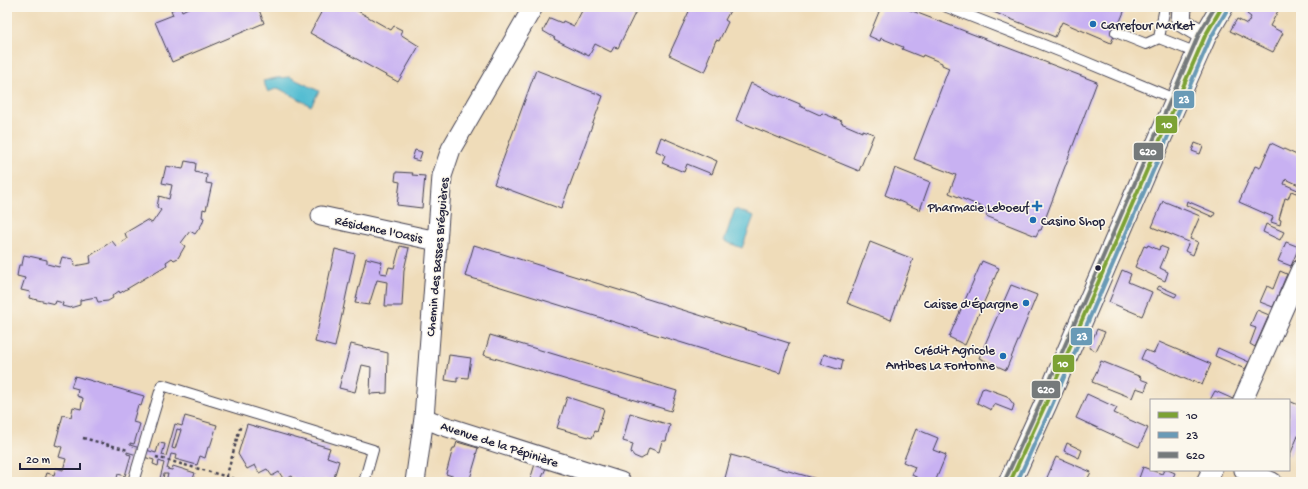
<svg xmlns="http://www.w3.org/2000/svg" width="1308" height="489" viewBox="0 0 1308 489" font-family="'Gochi Hand',sans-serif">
	<rect width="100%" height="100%" fill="#fbf7ec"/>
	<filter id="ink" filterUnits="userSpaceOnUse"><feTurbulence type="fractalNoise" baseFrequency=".025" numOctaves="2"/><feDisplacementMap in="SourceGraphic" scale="8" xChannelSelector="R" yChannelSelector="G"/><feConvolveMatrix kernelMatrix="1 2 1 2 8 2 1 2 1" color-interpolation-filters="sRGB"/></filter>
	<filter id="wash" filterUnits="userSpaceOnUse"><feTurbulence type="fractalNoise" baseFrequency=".012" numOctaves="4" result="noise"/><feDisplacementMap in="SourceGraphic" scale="16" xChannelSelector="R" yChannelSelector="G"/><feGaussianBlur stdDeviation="0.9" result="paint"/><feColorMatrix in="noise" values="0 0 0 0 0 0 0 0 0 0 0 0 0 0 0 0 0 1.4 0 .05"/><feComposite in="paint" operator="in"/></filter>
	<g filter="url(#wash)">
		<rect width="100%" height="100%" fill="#efdcb9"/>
		<path fill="#55bdd2" stroke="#3c7086" d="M290,77L319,91L311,106L278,88L268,92L263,81L276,78Z
			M735,209L754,216L742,248L724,241Z"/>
		<g id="blocks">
			<path fill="#c8b1f2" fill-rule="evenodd" d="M179,7H180L182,11L190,7H258L264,23L172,62L155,22L173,15L171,10Z
				M324,7H358L356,10L391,30L394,26L402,30L400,34L419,46L398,82L310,33Z
				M584,7H638L618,48L614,47L611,52L595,44L589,56L554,39L555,38L543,31L550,18L562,23L563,21L574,26Z
				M691,7H732L725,20L728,22L719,41L716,40L707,62L709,63L705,72L669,55Z
				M881,7H902L1097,82L1041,230H1039L1036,236L986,216L989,210L949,193L956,175L914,159L949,68L942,65V63L923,55L922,57L902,49L903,47L881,38L880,41L869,36Z
				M981,7H1126L1111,43L1062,22L1055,37Z
				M1250,7H1280L1270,26L1283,33L1273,52L1230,31L1237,19L1247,24L1251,17L1247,14Z
				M536,70L603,96L561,209L494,184Z
				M751,83L780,97L781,96L800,104V106L820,115L822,113L842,121L841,123L862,132V130L874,134L859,171L736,120Z
				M661,137L717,161L712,174L687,164L684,172L662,163L665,155L656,151Z
				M1195,143L1203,146L1200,154L1192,151Z
				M1271,143L1301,157V186L1286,179L1284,184L1300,191L1299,194L1291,191L1288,199L1285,198L1279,219L1281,220L1280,225L1271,222L1273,217L1239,202L1255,166L1260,168Z
				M415,150L422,152L419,161L412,159Z
				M185,161L196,163L195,172L207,175L206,183L212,184L206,210L203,209L202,217L204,218L202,224L195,234L190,231L181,243L185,246L178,258L174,260L172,258L166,262L167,265L120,293L119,291L112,296L113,298L108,301L98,302L96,297L80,300V305L70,308L62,306L63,303L56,301L55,304L29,298L30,292L21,290L25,278L17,276L19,265H22L24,255L47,260V264L59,267L62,257L73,259L74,266L91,263L90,256L112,241L116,246L127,239L125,233L147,220L152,223L161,210L157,207L159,196L169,199L172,185L162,183L166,166L183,169Z
				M895,168L930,182L920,210L885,195Z
				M396,172L413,173L412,175L425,176L422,208L397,205L400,182L395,181Z
				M1163,201L1200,216L1190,239L1198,242L1193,255L1185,251L1189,242L1152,227Z
				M1187,201L1215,213L1213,217L1186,205Z
				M1266,224L1284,232L1280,240L1263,232Z
				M870,242L913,259L891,320L847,303Z
				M1286,242L1299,247L1291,266L1278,261Z
				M474,245L789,343L780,373L465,276Z
				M1148,245L1159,250L1160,246L1168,249L1160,268L1168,272L1165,281L1135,267L1144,246L1147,247Z
				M400,246L409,248L404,270L402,306H385L387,282L377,280L369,305L355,303L366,258L382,262L380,273L387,274L389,267L394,268Z
				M335,249L355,254L335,347L315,342Z
				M982,261L999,268L965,345L949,337Z
				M1122,270L1131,274L1128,282L1152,292L1142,316L1109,302Z
				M1280,271L1287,274L1273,307L1260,302L1267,286L1273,289Z
				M1011,285L1037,295L1006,370L979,358Z
				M1159,286L1177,294L1175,297L1157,289Z
				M1257,310L1269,315L1255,347L1250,344L1256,328L1250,326Z
				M1097,329L1105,332L1096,351L1089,348Z
				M490,335L677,391L671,411L484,355Z
				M1159,342L1211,364L1202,385L1193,380L1192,382L1141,359L1145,350L1154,353Z
				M351,344L388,353L387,393L370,394L371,367L362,365L355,392L339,388Z
				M1218,348L1249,362L1245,369L1215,356Z
				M824,354L843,360L841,370L821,364Z
				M449,355L471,358L468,378L457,377V382L445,380Z
				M1101,361L1141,377L1140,379L1148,382L1145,391L1136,388L1132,398L1092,382Z
				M75,376L144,396L141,406L138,405L133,422L140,424L134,444L130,443V445L156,453L159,443L165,444L162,455L166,456L175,424L182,426L185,416L217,425L210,447H208L205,458L200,456L197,465L175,459L176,455L171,454L167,469L172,470L173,466L195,473L192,482H166L168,474H164L162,482H159L164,463L159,461L158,466L153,464L154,460L127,452V454L131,455L125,476L118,474L116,482H44L47,473L54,475L56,468L63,470L66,459L59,457L62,447L55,445L63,415L71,417L73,407L81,409L83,398L77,396L78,389L71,387ZM177,429L181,430L175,449L172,448Z
				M985,388L1007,396L1014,405L1012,411L994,404L991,410L977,403L982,389Z
				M1215,391L1233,399L1232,400H1210Z
				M1087,394L1117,408L1114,413L1148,428L1139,447L1076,418Z
				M567,397L604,409L597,432L595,431L592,438L557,428Z
				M1289,401L1301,406V429L1289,457Z
				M630,413L670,425L666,441H662L659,452L649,448L646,456L641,459L634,456L631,452L633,444L623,441Z
				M247,424L330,448L327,457L339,461L333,481L324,479L323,482H305L304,479L299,482H295L292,476L284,480L279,472L272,476L267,469L259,473L255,465L247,469L238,454Z
				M916,429L938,438L933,450L946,455L935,482H916L918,478L912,475L915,467L903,462Z
				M457,442L478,448L476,455H477L469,482H453L455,477L446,474L453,448H455Z
				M1067,443L1082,450L1079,458L1064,451Z
				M731,455L828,482H724Z
				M1056,457L1091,472L1086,482H1045Z
				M535,464L546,468L540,482L530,480Z
				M1143,467L1162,474L1164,470H1168L1175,473L1171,482H1149L1139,478Z"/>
		</g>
	</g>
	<g filter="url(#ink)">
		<use href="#blocks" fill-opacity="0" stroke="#413e4e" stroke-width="1"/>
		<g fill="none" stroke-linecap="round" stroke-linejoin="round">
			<defs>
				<path id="lane" d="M947,7L1064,53L1177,100
					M1165,7L1159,38L1197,53
					M1116,32L1146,44L1159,38
					M133,482L162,385L373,450L364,482"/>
				<path id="street" d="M1182,7L1181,22L1205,36
					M321,216L437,241
					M1243,400L1301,269
					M424,418L441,425L621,482
					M1244,470L1272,482
					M415,482L424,418L442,176L451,149L533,7
					M1206,482L1212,470"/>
				<path id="primary" d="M1010,482L1046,403L1147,168L1199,50L1205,36L1222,7"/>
			</defs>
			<use href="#lane" stroke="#413e4e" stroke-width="12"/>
			<use href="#street" stroke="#413e4e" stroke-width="21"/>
			<use href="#primary" stroke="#413e4e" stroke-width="24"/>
			<path stroke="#413e4e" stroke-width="2.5" stroke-dasharray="3 3" stroke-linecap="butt" d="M83,438L128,450
				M156,457L246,482
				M225,482L241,424"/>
			<use href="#lane" stroke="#fff" stroke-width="10"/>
			<use href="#street" stroke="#fff" stroke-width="19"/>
			<use href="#primary" stroke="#fff" stroke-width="22"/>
			<defs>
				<path id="bus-1" d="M1010,482L1046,403L1205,36L1222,7"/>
				<path id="bus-2" d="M1017,482L1052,405L1210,39L1227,10"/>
				<path id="bus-3" d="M1005,480L1041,401L1199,34L1215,7"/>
			</defs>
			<use href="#bus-1" stroke="#fbf7ec" stroke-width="7"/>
			<use href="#bus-2" stroke="#fbf7ec" stroke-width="7"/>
			<use href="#bus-3" stroke="#fbf7ec" stroke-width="7"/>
			<use href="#bus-1" stroke="#7ca234" stroke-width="4"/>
			<use href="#bus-2" stroke="#699ab6" stroke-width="4"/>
			<use href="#bus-3" stroke="#757a7b" stroke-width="4"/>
		</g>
	</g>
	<g fill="#1f6fb2" stroke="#fbf7ec" stroke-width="1.5">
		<circle cx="1093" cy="24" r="4"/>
		<path d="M1035 200h4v4h4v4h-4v4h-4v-4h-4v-4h4z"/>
		<circle cx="1033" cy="220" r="4"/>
		<circle cx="1026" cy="303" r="4"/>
		<circle cx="1003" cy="356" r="4"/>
	</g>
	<circle fill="#22223b" stroke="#fbf7ec" stroke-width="1.5" cx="1098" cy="268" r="3.5"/>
	<g text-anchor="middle" stroke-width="3" stroke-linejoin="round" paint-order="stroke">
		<g font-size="13" fill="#22223b" stroke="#fbf7ec" text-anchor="end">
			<text x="1101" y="29" text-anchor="start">Carrefour Market</text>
			<text x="1029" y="211">Pharmacie Leboeuf</text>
			<text x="1041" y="225" text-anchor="start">Casino Shop</text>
			<text x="1018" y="308">Caisse d'Épargne</text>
			<text x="995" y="354">Crédit Agricole<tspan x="995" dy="15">Antibes La Fontonne</tspan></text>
		</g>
		<g font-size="13" fill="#22223b" stroke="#fbf7ec">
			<text transform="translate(379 228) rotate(12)" y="5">Résidence l'Oasis</text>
			<text transform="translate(436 257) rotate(-85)" y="5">Chemin des Basses Bréguières</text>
			<text transform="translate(500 443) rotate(18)" y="5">Avenue de la Pépinière</text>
		</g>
	</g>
	<g stroke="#fbf7ec" stroke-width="1.5">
		<rect x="1173" y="90" width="22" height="19" rx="4" fill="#699ab6"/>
		<rect x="1155" y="115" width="23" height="19" rx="4" fill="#7ca234"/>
		<rect x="1133" y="142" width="31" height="19" rx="4" fill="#757a7b"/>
		<rect x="1070" y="327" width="23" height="19" rx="4" fill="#699ab6"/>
		<rect x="1052" y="354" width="23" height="19" rx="4" fill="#7ca234"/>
		<rect x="1031" y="380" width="30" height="19" rx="4" fill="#757a7b"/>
	</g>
	<g font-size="11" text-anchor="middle" font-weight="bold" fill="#fff">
		<text x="1184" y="103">23</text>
		<text x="1167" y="128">10</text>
		<text x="1148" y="155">620</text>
		<text x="1082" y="340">23</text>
		<text x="1063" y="367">10</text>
		<text x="1046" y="393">620</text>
	</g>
	<rect width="1308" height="489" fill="none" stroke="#fbf7ec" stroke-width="24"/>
	<rect x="1150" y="399" width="140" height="72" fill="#fbf7ec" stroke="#a4a2a5"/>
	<rect x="1158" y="412" width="20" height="6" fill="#7ca234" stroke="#a4a2a5"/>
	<text x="1186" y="419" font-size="12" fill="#22223b">10</text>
	<rect x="1158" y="432" width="20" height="6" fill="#699ab6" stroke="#a4a2a5"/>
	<text x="1186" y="439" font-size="12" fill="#22223b">23</text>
	<rect x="1158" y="452" width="20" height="6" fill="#757a7b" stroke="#a4a2a5"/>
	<text x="1186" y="459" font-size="12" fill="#22223b">620</text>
	<path d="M20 463v6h60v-6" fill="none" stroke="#22223b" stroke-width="2"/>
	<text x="26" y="463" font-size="12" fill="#22223b" stroke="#fbf7ec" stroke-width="3" paint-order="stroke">20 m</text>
</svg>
